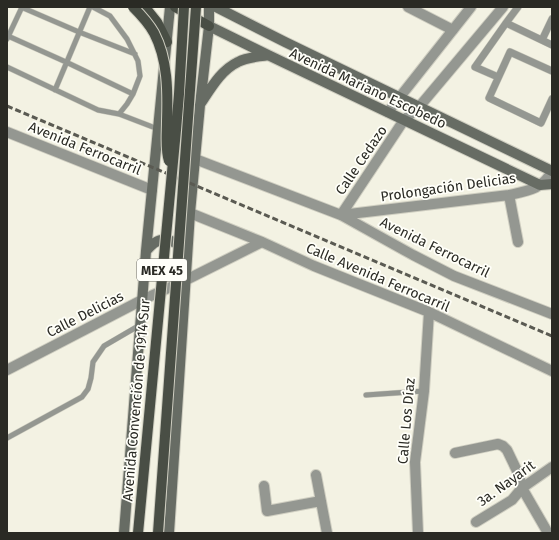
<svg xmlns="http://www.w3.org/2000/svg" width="559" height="540" viewBox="0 0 559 540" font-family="'Fira Sans',sans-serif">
	<rect width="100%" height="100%" fill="#f3f2e3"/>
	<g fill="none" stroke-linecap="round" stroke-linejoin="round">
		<defs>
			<path id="service" d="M21,7L79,32L135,54
				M93,7L110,16L127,39L138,61L140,76L133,94L127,104L119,114
				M8,36L66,62L133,94
				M7,39L22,7
				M7,67L98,110L119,114L158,129
				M55,90L90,7
				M366,395L424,391
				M7,438L82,397L88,389L91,378L93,362L104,346L140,325"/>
			<path id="pedestrian" d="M506,23L518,7
				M542,40L552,19
				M552,71L510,52L489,98L541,123L552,99
				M498,77L475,67L506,23L552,45"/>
			<path id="minor" d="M408,7L453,30
				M388,112L471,7
				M7,132L152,190
				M195,159L341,215L413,255L454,276L552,314
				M509,195L518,242
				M190,213L262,242L314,266L429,312L552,371
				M341,215L404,120L419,107L503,7
				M341,215L509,195C527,191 543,189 552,171
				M7,370L142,300L186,280L262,242
				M455,453L498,444L503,446L507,450L519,475L522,488L548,533
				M316,475L327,533
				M264,486L267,511L321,501
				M476,522L512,500L522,488L552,467
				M418,533L415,462L424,391L429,312"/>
			<path id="secondary" d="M216,7L285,42L552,171
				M209,26L268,55L540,185L552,184
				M201,103C211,88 221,70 238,62C247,57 258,57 268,55
				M146,251C149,248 152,244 156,242C165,236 178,243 185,249
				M124,533L146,251L170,7
				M169,533L190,213L200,105L209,26V7"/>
			<path id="primary" d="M145,7L157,22L167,42
				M175,7L209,26"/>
		</defs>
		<use href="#service" stroke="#cfcec1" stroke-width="6"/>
		<use href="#pedestrian" stroke="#cfcec1" stroke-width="8"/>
		<use href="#minor" stroke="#cfcec1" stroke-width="12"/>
		<use href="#secondary" stroke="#cfcec1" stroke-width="12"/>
		<use href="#primary" stroke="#cfcec1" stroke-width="12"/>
		<use href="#service" stroke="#949791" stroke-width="5"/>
		<use href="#pedestrian" stroke="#949791" stroke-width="7"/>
		<use href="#minor" stroke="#949791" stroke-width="10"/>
		<use href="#secondary" stroke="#676c64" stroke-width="10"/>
		<use href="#primary" stroke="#494e45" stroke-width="10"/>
		<path stroke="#5a5a52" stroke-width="3" stroke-dasharray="6 3" stroke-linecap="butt" d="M7,106L552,336"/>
		<defs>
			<path id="primary-bridge" d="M133,7C141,15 149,24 154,33C168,60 168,92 167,121C167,134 165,149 169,161
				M138,533L176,130L179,94L184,7
				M158,533L196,7"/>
		</defs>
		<use href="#primary-bridge" stroke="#cfcec1" stroke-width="12" stroke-linecap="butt"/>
		<use href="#primary-bridge" stroke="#494e45" stroke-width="10"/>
	</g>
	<g text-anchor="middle" stroke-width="3.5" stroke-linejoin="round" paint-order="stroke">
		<rect fill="#fffff9" stroke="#6a6a64" stroke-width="1" x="137" y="259" width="50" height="22" rx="3"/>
		<g font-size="13" font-weight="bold" fill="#2a2a24">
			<text x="162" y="275">MEX 45</text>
		</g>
		<g font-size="14" fill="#2a2a24" stroke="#fffff9">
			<text transform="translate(368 88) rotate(25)" y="5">Avenida Mariano Escobedo</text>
			<text transform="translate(85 148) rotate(22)" y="5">Avenida Ferrocarril</text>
			<text transform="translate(361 160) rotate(-56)" y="5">Calle Cedazo</text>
			<text transform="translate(448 187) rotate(-8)" y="5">Prolongación Delicias</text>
			<text transform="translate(435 247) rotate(26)" y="5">Avenida Ferrocarril</text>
			<text transform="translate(378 277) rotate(23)" y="5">Calle Avenida Ferrocarril</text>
			<text transform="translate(85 314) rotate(-27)" y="5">Calle Delicias</text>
			<text transform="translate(136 400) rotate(-85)" y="5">Avenida Convención de 1914 Sur</text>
			<text transform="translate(406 421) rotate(-85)" y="5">Calle Los Díaz</text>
			<text transform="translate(506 483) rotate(-36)" y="5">3a. Nayarit</text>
		</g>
	</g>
	<rect width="559" height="540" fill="none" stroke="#2a2a24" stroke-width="16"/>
</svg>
